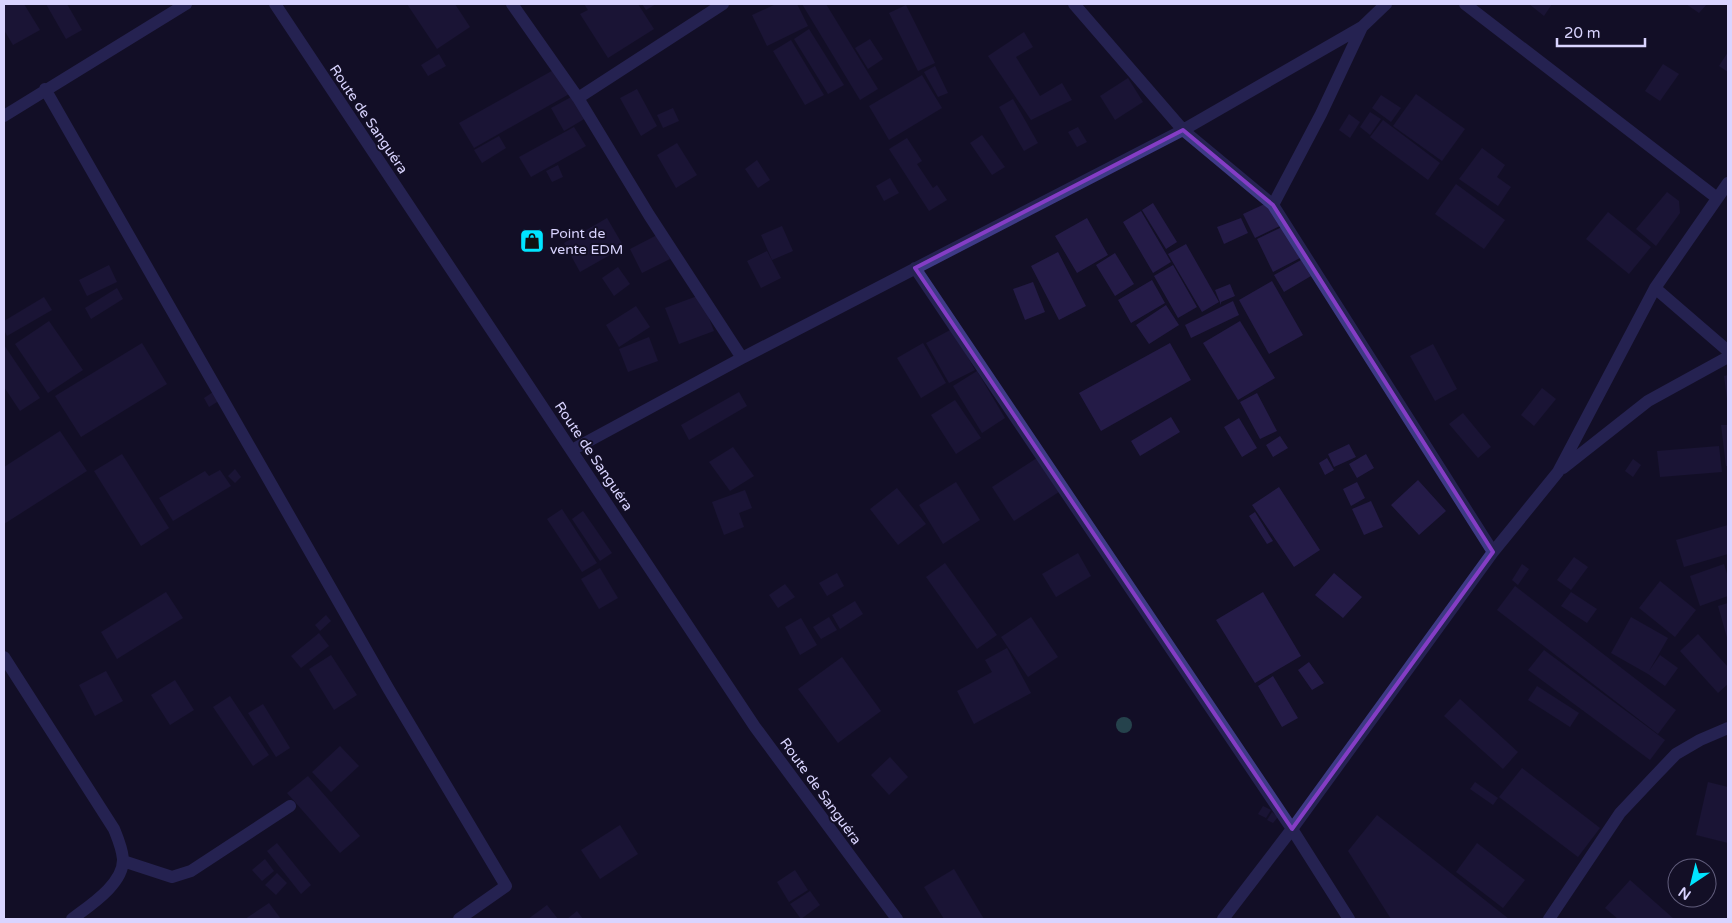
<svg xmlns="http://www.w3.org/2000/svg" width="1732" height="923" viewBox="0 0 1732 923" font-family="'Varela Round',sans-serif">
	<rect width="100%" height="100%" fill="#130f26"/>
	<path fill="#241b47" d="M4,4H24L40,30L13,45L4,30Z
		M46,4H67L82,30L66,39Z
		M407,4H455L470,27L437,49Z
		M584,4H638L654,29L608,58L580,14L588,10Z
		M642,4H656L646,10Z
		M776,4H797L808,26L767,46L752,15Z
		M802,4H826L878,89L860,100Z
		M1529,4H1552L1544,16Z
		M1686,4H1707L1699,13Z
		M906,5L935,63L918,71L889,13Z
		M809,29L844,85L828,94L794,39Z
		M1024,32L1033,47L1016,57L1040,96L1062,83L1072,100L1031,120L988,56Z
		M870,39L883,59L868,69L855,48Z
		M791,40L824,95L805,105L773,51Z
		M1728,52V72L1719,66Z
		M439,54L446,66L428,76L421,65Z
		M1663,64L1679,74L1660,101L1645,91Z
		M935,66L948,93L938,97L924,72Z
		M557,68L571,93L474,148L459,123Z
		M922,75L942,108L889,140L869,106Z
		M1128,78L1143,102L1115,120L1100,96Z
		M637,89L657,126L641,136L620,98Z
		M1416,94L1465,129L1442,161L1393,126Z
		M1381,95L1401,108L1391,122L1372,108Z
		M573,96L586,118L564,131L551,108Z
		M1013,99L1038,143L1024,151L999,107Z
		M673,108L679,121L663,128L657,115Z
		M1370,112L1381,119L1370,135L1360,127Z
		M1349,114L1360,122L1350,138L1339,130Z
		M1383,120L1440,163L1428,180L1370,137Z
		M574,127L586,146L531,177L519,157Z
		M1078,127L1087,142L1077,147L1068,132Z
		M982,135L1005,167L992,175L970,143Z
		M499,136L506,148L482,163L474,150Z
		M907,138L922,161L917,164L933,188L937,185L947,200L929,211L889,149Z
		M677,143L697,175L676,188L657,155Z
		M1482,148L1505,165L1497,177L1511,187L1498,206L1459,179Z
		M757,160L770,180L758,188L745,169Z
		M558,165L563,177L552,182L546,171Z
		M890,178L899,193L884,201L876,186Z
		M1456,184L1505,220L1484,249L1435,214Z
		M1667,192L1679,201L1680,213L1656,246L1636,229Z
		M1269,202L1280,226L1255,238L1243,214Z
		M1153,203L1177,242L1166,249L1142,210Z
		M1141,211L1171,262L1153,273L1123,222Z
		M1608,212L1651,247L1629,274L1586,239Z
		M607,218L624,247L580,272L564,243Z
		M1087,218L1108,255L1077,273L1055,236Z
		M1241,218L1248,233L1224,244L1217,227Z
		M782,226L793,251L772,260L761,235Z
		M1284,226L1300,258L1273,272L1257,239Z
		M657,235L670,259L642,273L630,249Z
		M1186,244L1219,302L1202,312L1168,254Z
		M767,251L781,278L761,288L747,261Z
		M1058,252L1086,306L1059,320L1031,266Z
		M1115,253L1134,284L1115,296L1096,265Z
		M1301,260L1311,276L1284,292L1274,275Z
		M109,265L117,282L87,296L79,280Z
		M1173,265L1197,307L1178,318L1154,276Z
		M618,267L630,284L614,296L602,278Z
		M1152,280L1165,303L1131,323L1118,300Z
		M1272,281L1303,335L1269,354L1239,300Z
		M1033,282L1045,312L1025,320L1013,289Z
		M1230,284L1235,296L1221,302V305L1215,290Z
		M117,288L123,299L91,319L85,308Z
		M700,295L714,331L679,344L665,308Z
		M44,297L52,310L7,336L4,330V321Z
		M1233,301L1239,315L1191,338L1185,325Z
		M1166,305L1179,325L1149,344L1136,325Z
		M636,306L650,327L619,347L606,325Z
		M49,321L83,370L48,393L15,344Z
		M1240,321L1275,378L1238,400L1203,343Z
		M952,329L975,370L949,383L926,343Z
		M649,337L658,361L628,372L619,349Z
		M142,343L167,384L81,437L55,396Z
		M923,343L946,383L921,398L897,358Z
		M1170,343L1191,380L1101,431L1079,393Z
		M1433,344L1457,389L1435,401L1410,356Z
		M4,345L40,398L20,411L4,387Z
		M977,371L1005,418L982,433L953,386Z
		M1728,375V399H1727L1724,376Z
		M1542,388L1556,399L1534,426L1521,415Z
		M216,390L222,399L209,407L204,398Z
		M739,392L747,406L689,440L681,425Z
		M1257,393L1277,431L1260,439L1240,402Z
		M955,400L981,438L956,454L931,415Z
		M1463,413L1491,447L1478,458L1449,424Z
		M1171,417L1180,432L1140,456L1131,441Z
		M1239,418L1257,448L1242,457L1224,427Z
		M1721,425H1728V466H1726Z
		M60,431L87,471L4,524V467Z
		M1280,436L1288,448L1273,457L1266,445Z
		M1349,444L1356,457L1334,467L1328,454Z
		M1719,446L1722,472L1660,477L1657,451Z
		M733,447L754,476L730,491L709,462Z
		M122,454L169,528L141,546L94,471Z
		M1366,454L1374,468L1357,478L1349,464Z
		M1040,456L1062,490L1014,521L992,487Z
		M1327,458L1334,470L1325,475L1319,463Z
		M1633,459L1641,465L1633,477L1625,471Z
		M235,469L241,477L235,483L228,476Z
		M220,470L231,486L173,521L159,498L205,471L209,476Z
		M1418,480L1446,511L1419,535L1391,505Z
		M956,482L980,520L943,544L919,505Z
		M1357,482L1365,498L1351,506L1343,489Z
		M1279,487L1320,550L1294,567L1252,505Z
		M897,488L926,524L898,545L870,509Z
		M745,490L752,508L739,513L744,527L724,535L712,502Z
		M1371,501L1383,527L1364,535L1352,509Z
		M562,509L597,563L582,572L547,519Z
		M583,511L612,553L600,561L572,519Z
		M1255,512L1273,541L1267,544L1249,516Z
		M1728,525V554L1684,567L1676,540Z
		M1078,553L1091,576L1056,597L1042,574Z
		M1574,557L1588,567L1571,590L1557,580Z
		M945,563L997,635L977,649L926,577Z
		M1522,564L1529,569L1518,585L1512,580Z
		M1724,564L1728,577V596L1700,606L1690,576Z
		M600,568L618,598L599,609L581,579Z
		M837,573L844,586L827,596L819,583Z
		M1334,573L1362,597L1343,618L1315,595Z
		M1660,581L1696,610L1675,637L1639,608Z
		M785,584L795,597L778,608L769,595Z
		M1515,586L1676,710L1658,734L1497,610Z
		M166,592L183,618L117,659L101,632Z
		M1263,592L1301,656L1255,683L1216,620Z
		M1571,592L1597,609L1587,623L1561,606Z
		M855,601L863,614L840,629L832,615Z
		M1728,603V641L1718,606Z
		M326,615L331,621L320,631L315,625Z
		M829,617L837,630L821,639L813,627Z
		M1031,617L1058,657L1028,677L1001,637Z
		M1631,617L1668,638L1649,671L1660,655L1678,668L1665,686L1648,674L1611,653Z
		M801,618L817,645L800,655L785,627Z
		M319,633L329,646L301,668L291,656Z
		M1698,634L1728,667V684L1718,693L1680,651Z
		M1007,648L1031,693L974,724L957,691L992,672L985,660Z
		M1544,650L1665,740L1650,760L1528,670Z
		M331,655L357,695L334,710L309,669Z
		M842,657L881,711L838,743L798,689Z
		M1309,662L1324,683L1312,690L1298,670Z
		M106,671L123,701L95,716L79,685Z
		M1273,676L1298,718L1282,727L1258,686Z
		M175,680L194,710L170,725L151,695Z
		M1537,686L1579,713L1570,727L1528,700Z
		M230,696L269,755L253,766L213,707Z
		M1460,699L1518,752L1503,769L1444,716Z
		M263,704L290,748L276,757L248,713Z
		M340,746L359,766L331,792L312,772Z
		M890,757L908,777L889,795L871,775Z
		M1522,768L1600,828L1578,857L1499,797Z
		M308,776L360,836L340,853L287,793Z
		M1475,782L1498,798L1493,805L1470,789Z
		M1708,782L1728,787V843L1696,835Z
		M1263,806L1271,810L1266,818L1258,814Z
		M1272,812L1278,817L1273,823L1267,820Z
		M1377,815L1509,919H1391L1348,851Z
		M620,825L638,854L600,879L581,850Z
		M277,843L311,885L301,894L267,851Z
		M1477,843L1525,880L1503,908L1456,872Z
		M265,859L274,871L262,881L252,870Z
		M954,869L984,919H944L924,887Z
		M795,870L808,890L789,902L777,882Z
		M277,873L287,883L276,895L265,885Z
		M1630,880L1674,919H1618L1605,908Z
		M810,891L820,905L801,919L790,904Z
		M269,903L281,919H245Z
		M547,905L558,919H528Z
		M577,911L583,919H567Z"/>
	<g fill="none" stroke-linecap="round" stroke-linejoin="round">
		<path stroke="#3d3a85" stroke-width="12" d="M512,4L578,98L649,215L742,358
			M1074,4L1183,130L1273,205L1493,552
			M1465,4L1717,198
			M45,89L388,688L506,886L459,919
			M578,98L723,4
			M4,116L186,4
			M1273,205L1321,114L1362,27
			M915,268L1292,829L1349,919
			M1655,288L1728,351
			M572,450L742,358L1183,130L1362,27L1386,4
			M1563,468L1648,401L1728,357
			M4,657L114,829C118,839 122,848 123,859C124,884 89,906 72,919
			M123,861L172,877L191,871L290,806
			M1223,919L1292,829L1493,552L1558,472L1655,288L1728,183
			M1549,919L1620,813L1653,778L1676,754L1700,740L1728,728"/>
		<path stroke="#3d3a85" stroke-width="12" d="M275,4L755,727L897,919"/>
	</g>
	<circle fill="#3d827b" cx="1124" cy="725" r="8"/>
	<path d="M0 0H1732V923H0ZM1183,130L1273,205L1493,552L1292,829L915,268Z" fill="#130f26" fill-opacity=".55" fill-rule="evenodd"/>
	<path fill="none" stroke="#843dc5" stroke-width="4" stroke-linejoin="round" d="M1183,130L1273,205L1493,552L1292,829L915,268Z"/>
	<defs>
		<symbol id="shop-square" viewBox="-11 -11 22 22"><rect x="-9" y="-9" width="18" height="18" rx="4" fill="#00e5ff" stroke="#130f26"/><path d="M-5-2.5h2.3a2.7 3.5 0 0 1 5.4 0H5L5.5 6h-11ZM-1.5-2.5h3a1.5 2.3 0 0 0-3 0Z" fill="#111"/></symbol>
	</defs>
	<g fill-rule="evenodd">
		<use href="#shop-square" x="518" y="227" width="28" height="28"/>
	</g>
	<g text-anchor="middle" stroke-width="4" stroke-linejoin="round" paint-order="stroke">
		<g font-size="14" fill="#d9d4ff" stroke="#130f26">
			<text transform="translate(369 119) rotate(56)" y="5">Route de Sanguéra</text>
			<text transform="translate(594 456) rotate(56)" y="5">Route de Sanguéra</text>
			<text transform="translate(821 791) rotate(54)" y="5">Route de Sanguéra</text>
		</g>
		<g font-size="14" fill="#d9d4ff" stroke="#130f26" text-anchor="start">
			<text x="550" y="238">Point de<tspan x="550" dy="16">vente EDM</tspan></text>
		</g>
	</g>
	<rect width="1732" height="923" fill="none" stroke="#d9d4ff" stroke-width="10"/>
	<g transform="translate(1692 883) rotate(215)"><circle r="24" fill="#130f26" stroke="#625e7d"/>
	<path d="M0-4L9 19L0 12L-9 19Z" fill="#00e5ff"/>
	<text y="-8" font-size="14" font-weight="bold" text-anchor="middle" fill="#d9d4ff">N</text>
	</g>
	<path d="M1557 38v8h88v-8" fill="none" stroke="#d9d4ff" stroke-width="2.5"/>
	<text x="1564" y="38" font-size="15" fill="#d9d4ff" stroke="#130f26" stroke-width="4" paint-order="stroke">20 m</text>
</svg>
